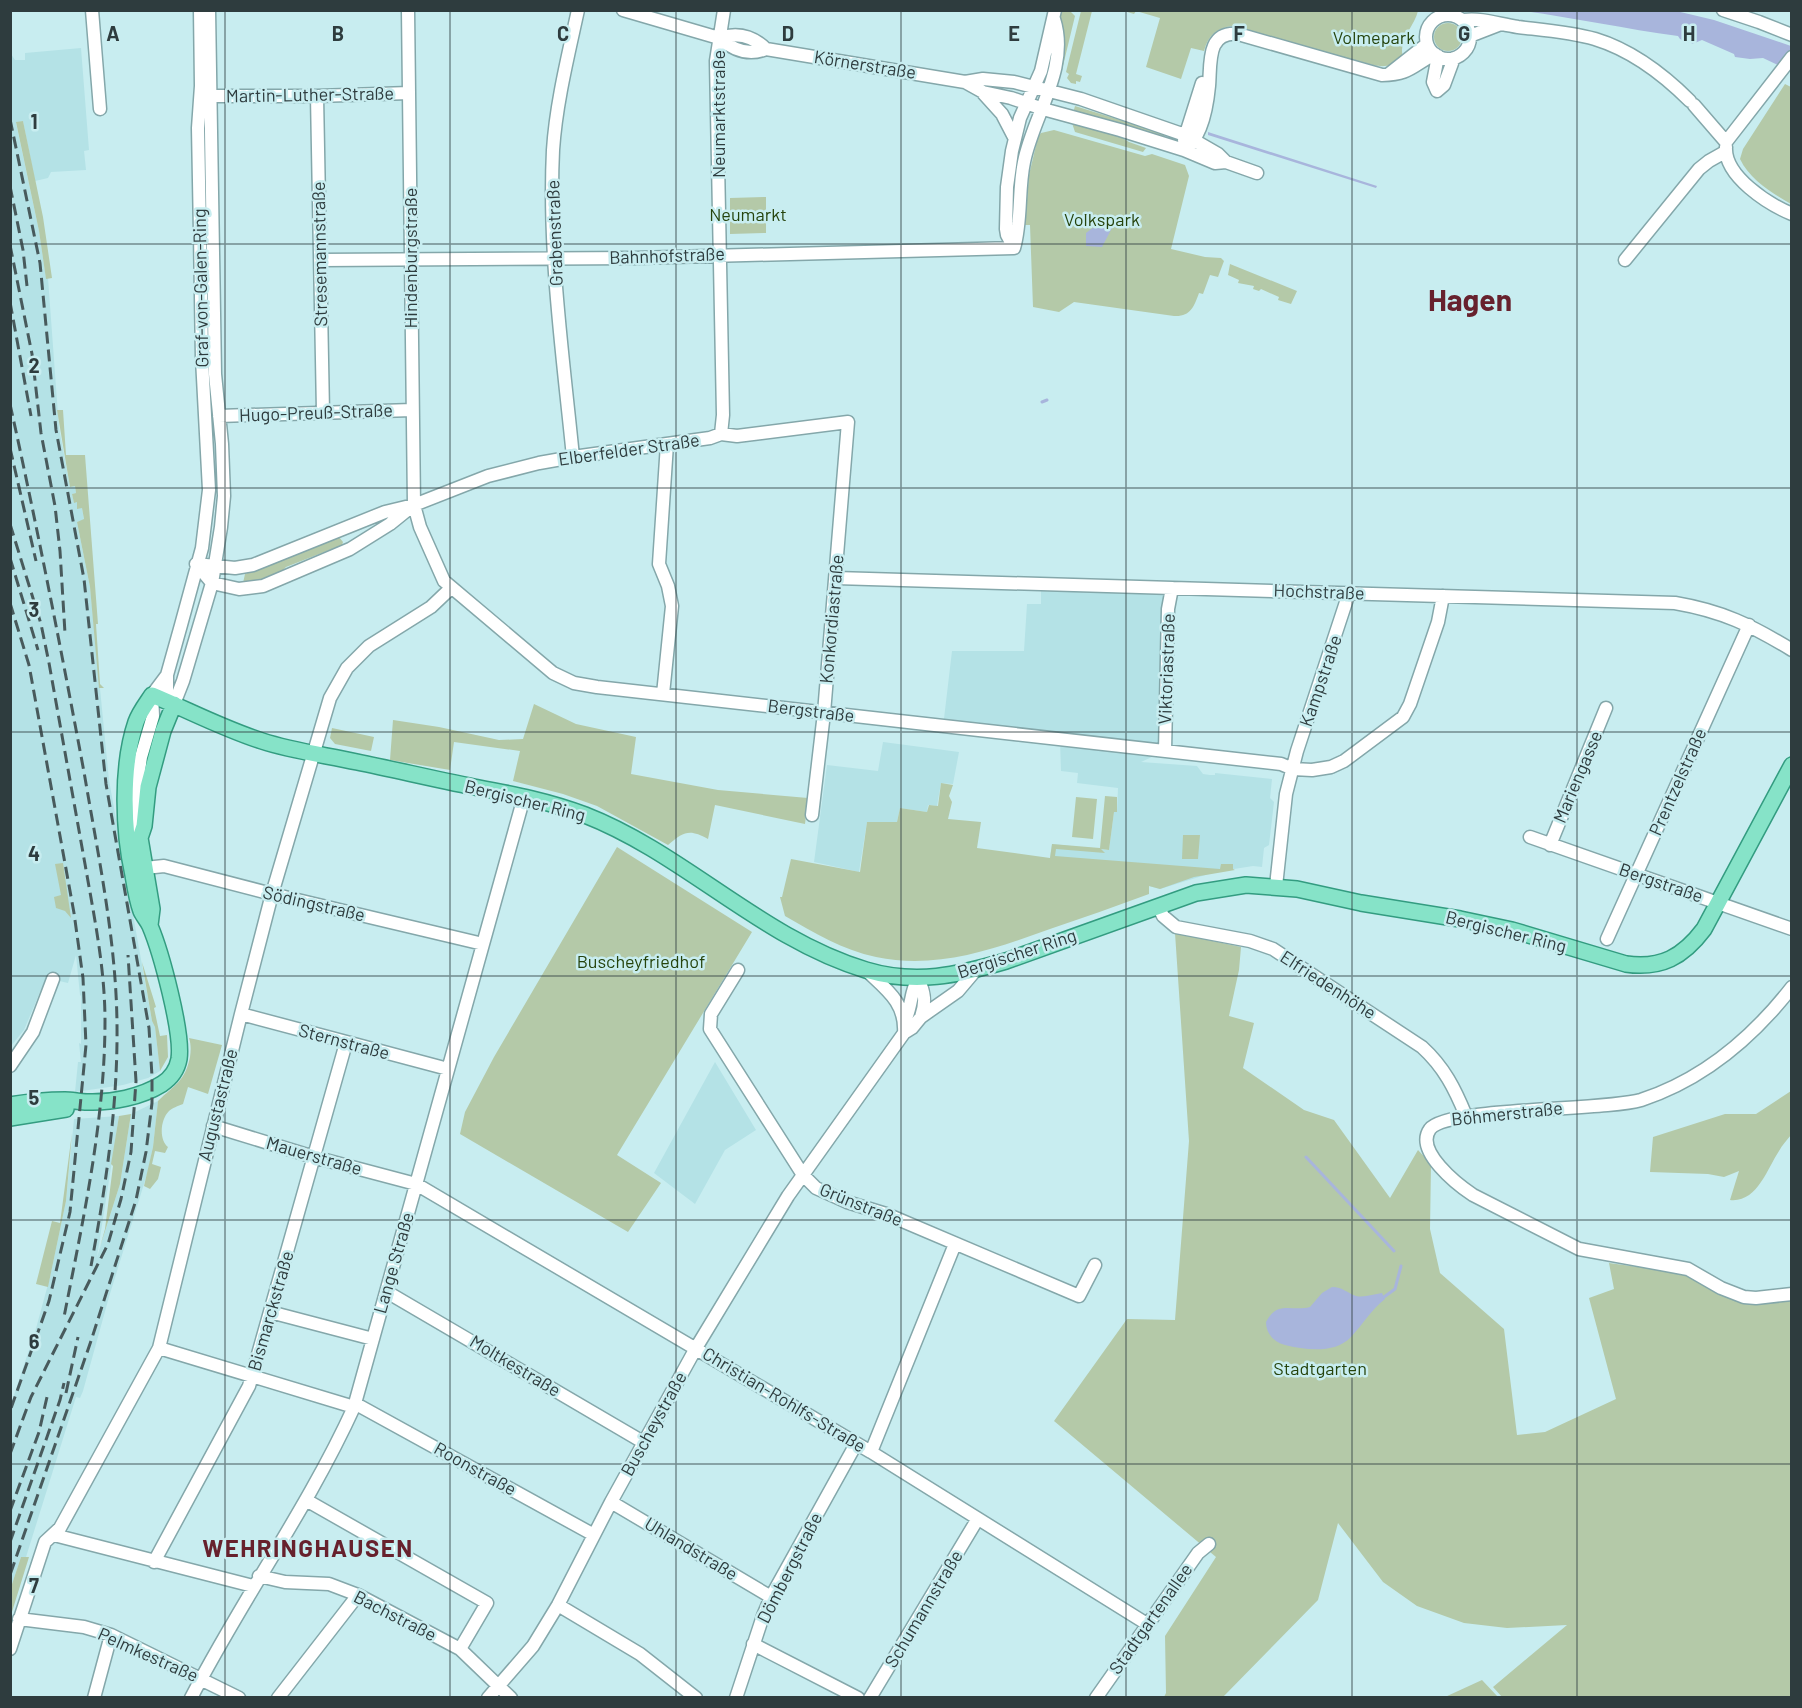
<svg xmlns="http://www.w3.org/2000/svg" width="1802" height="1708" viewBox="0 0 1802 1708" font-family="Barlow,sans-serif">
	<rect width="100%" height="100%" fill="#c8edf0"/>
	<path fill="#b4e2e6" d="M81,48L89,150L84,151L86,170L51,172L48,178L35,181L23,121L16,123L39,231L46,278H48L59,428L70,487L75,486L76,493L72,494L74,502H77L78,507L82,508L84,520L77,522L90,587L109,780L152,1021L155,1027L160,1071L148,1078L123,1085L75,1092L78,1062H81L79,1043L81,1044V996L80,995L76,955L68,983L46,978L24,1030L11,1046V54L15,60H25V53Z
		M1041,584L1172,588L1165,751L1141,762L1197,766L1203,774L1210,775H1215V773L1272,779L1270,798L1274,802L1269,845L1264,848L1262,867L1253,866L1215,872L1160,889L1050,858L1052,844L1109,850L1114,812H1117L1118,788L1077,783L1078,773L1061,771L1060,740L943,727L952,651H1024L1027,604H1041Z
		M883,742L959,752L953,784L941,783L937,806L928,805L927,812L900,808L897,822H867L859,872L814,862L827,765L878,771Z
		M715,1062L756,1130L725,1150L695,1204L654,1173Z
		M158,1101L153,1147L148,1171L109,1297L83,1391L80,1398L76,1397L26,1557H21L11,1587V1404L35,1332L50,1277L66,1201L74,1119L119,1116L97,1257L120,1184L131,1114Z"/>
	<path fill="#b4c9a8" d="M1061,11L1071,12L1075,16L1062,70L1057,69Z
		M1081,11H1092L1076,74L1082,76L1080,82L1076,81V84L1071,83L1067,78L1069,74L1066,72Z
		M1124,11H1418C1414,28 1396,41 1404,60C1392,65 1385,68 1373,65L1232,26C1216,28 1208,36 1204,51L1191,48L1181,79L1146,67L1160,18L1136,11L1134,14Z
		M1434 37a14 14 0 1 1 28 0a14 14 0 1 1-28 0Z
		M1785,84L1791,87V204C1772,193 1750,180 1740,159L1743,149Z
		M1075,106L1165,134L1164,137L1073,113Z
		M23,121L43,217L52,278L46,279L39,231L16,122Z
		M1072,123L1119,136L1129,142L1146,148L1143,152L1075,132Z
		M1054,130L1145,156L1152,154L1185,165L1189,176L1171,249L1205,257L1221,258L1224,261L1218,277L1210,275L1203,294L1199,293C1194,307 1190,317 1174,316L1074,302L1059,312L1033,307L1030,225H1025L1029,175L1038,137L1041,133Z
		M766,197V233L730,234V198Z
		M1230,264L1297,291L1291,304L1278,300L1279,297L1261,289L1259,291L1253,289L1254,286L1238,283L1239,280L1228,275Z
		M57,410H63L66,455H85L98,624H96L100,684L104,688H99L90,587L77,522L84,519L82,508L77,509V502L74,503L72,494L76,493L75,486L70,487Z
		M339,537L343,542L342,545L286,567L277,576L263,581L243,583L245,574Z
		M534,704L576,724L636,737L631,774L718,790L808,798L805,824L715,805L708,839C690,829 684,831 668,845L597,806L563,794L513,781L520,751L454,742L450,770L390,760L393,720L439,727L499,740L523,739Z
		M332,728L374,737L371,751L335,744L330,738Z
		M941,783L953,785L949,796L952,802L948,819L981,822L977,848L1050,858L1052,844L1100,848L1105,796L1117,797V812H1114L1109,850L1101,849L1105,853L1056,849L1055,856L1220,869L1221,864H1233V869L1235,870L1194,877L1160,889L1149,886V894C1116,906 1083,918 1050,929C994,949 937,970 876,957C843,950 814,933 785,916L780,897H782L791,859L860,872L867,822H897L900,808L927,812L929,805L938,806Z
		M1076,797L1097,799L1093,839L1072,837Z
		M1183,835H1200L1198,859H1182Z
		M617,847L752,932L617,1155L661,1183L628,1232L460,1134L465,1112L494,1057Z
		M63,863L71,918L65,911L56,908L54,897L61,895L55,864Z
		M1175,933L1241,947L1239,970L1229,1016L1254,1023L1243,1068L1304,1110L1334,1120L1390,1198L1418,1150L1431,1164L1430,1229L1440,1273L1504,1329L1517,1435L1545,1432L1616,1399L1589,1298L1614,1289L1609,1263L1689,1274L1742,1299L1791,1294V1697H1502L1493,1687L1567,1625L1507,1628L1464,1623L1417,1606L1383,1582L1338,1523L1318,1600L1223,1697H1164L1166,1693L1165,1636L1216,1557L1054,1421L1127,1319L1175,1320L1189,1141Z
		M142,962L156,1007L154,1008L160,1036L167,1035L168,1057L160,1071L155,1027L152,1021Z
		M189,1038L222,1045L208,1094L188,1087L183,1104C178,1106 172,1108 169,1111C160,1120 159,1140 168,1147L165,1153L155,1151L152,1164L161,1167L158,1179L150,1189L144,1186L153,1147L158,1101C174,1085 185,1082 190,1057C191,1050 191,1044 189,1038Z
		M1791,1091V1135C1787,1140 1782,1145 1779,1151C1767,1169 1757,1203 1730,1200L1739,1171L1724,1177L1708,1174L1650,1172L1653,1137L1725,1114H1756Z
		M131,1114L120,1184L100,1247L105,1229L113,1166L111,1164L119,1116Z
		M72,1133L66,1201L48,1287L36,1284L52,1221L60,1223Z
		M21,1557H29L11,1615V1587Z
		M1482,1680L1498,1697H1445Z"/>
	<path fill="#a8b5dc" d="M1672,10L1714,20L1791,46V71L1763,58L1750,59L1735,57L1734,54L1702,40L1692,44L1690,41L1687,43L1680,39L1678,36C1626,29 1575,18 1524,11Z
		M1208,132L1377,186L1376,188L1208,135Z
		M1103,214L1113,226L1102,247L1086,246V233L1094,227Z
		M1332,1287C1343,1287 1347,1293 1356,1296C1364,1298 1374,1294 1382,1293L1385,1299C1371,1310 1363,1324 1351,1337C1335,1354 1306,1350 1285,1345C1274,1342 1266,1334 1266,1322C1277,1300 1292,1312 1310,1307L1322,1293Z"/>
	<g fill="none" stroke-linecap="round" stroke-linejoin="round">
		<path stroke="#a8b5dc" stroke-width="3" d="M1042,402L1047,400
			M1306,1157L1394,1251
			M1384,1297L1395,1289L1401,1266"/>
		<defs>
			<path id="minor" d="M92,10L100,109
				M408,10L414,505L420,527L444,581L553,673L574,683L597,687C825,712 1053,739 1281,764L1293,769L1312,770L1331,767L1344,761L1403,717L1410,704L1438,622L1443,596
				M623,10L719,38C733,50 749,56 766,49L965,82L983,79L1014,82L1081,99L1185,135L1218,154L1226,162L1257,173
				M1723,10L1759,22L1792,35
				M1426 37a22 22 0 1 1 44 0a22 22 0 1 1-44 0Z
				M1464,20C1483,18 1498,24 1518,27C1543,30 1570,32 1595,39C1631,50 1664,75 1690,101
				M1470,36L1501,24
				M719,38C737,32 753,36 766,49
				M1438,56L1433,82L1437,91L1444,85L1454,58
				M1389,74L1427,44
				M965,82L983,92L1011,98L1043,109L1120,130L1184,150L1215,163L1226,162
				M983,93L1002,114L1015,139
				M211,96H317L409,93
				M317,96L323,412
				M1694,105L1726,142
				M1184,140L1202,83
				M1726,142L1792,57
				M1726,147C1724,176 1768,204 1792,214
				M1184,150C1202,138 1207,107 1209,86C1211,64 1206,31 1238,34L1382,75C1411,74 1411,66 1435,54
				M1014,248L1007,235L1006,229L1007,187L1012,151L1020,118L1041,71L1055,10
				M1014,248C1022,221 1018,190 1024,162C1033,116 1070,68 1054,19
				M321,260L636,258L1014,248
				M1625,260L1699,169L1709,161L1725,152
				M219,416L412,410
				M721,434L723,415L716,61L724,10
				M573,457C563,356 548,252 553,150C556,104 568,56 578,10
				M196,564L235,568L253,565L385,512L414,505L488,476L539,463L573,457L710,438L721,434L737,436L848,422L824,713L812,815
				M196,564L212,583L239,589L263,586L350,549L390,524L411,507
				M836,578L1675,603C1722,611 1751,625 1792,650
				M167,675V697L174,704L183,681L212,583L221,527L224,496L222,444L215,374L209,10
				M663,694L672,606L668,586L659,564L667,444
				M1165,751L1168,609L1172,588
				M1530,837L1792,929
				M140,838L134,829V806L141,757L153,716L152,695L167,675L181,625L202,548L209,490L202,359L200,234L198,128L201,86L200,10
				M1550,845L1606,708
				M145,868L164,866L272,894L483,944
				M1276,886L1286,794L1297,751L1349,593
				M1158,906L1163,916L1176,927L1250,941L1273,949L1422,1047C1444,1067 1455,1089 1466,1116
				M1607,939L1749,625
				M738,970L711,1014L710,1029L803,1175L816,1188L847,1202L886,1214L1079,1296L1095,1265
				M867,971C887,990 906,1003 904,1033
				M918,979C925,992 926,1003 921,1017
				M1792,987C1753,1037 1702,1080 1641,1100C1604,1111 1447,1107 1430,1129C1414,1151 1458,1185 1473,1195L1579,1249L1688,1269L1721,1288L1744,1297L1756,1298L1792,1294
				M241,1014L448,1069
				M905,1020C912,1007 910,992 918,979
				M10,1066L33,1032L53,979
				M213,1126L314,1157L416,1184L871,1452L1147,1624
				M387,1292L643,1442
				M270,1312L373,1339
				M159,1348L354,1407
				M356,1404L594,1535
				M871,1452L955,1244
				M306,1500L487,1603L460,1649
				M611,1502L771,1597
				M54,1535L253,1586
				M154,1562L249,1386L346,1043
				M259,1576L285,1582L329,1584L358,1595L460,1649L511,1698
				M558,1605L640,1654L696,1698
				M19,1619L84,1627L111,1635L239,1698
				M753,1644L858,1698
				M10,1649L45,1542L60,1528L159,1348L241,1014L272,894L330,698L347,668L369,646L431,607L451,588
				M94,1698L111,1635
				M191,1698C242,1599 308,1508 354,1407L524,797
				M278,1698L358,1595
				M488,1698L533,1646L558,1605L611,1502L696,1348L788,1196L904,1033L912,1028L921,1017L958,991L975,971
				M736,1698L763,1616L771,1597L856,1444
				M870,1698L977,1520
				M1096,1698L1198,1553L1209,1544"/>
			<path id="major" d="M150,925L152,909L140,838L144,826L148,787L163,731L174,704
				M10,1105C28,1102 47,1100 65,1100C72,1100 80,1102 87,1102C112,1103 141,1097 162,1084C171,1078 177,1070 179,1059C183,1033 161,952 150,926C148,921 143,916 141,911C137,900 135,887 133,875C123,831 121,766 136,722C139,713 146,704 152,695C188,710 224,729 262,741C293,751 325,755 357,762C396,770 434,779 474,787C511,794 549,801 585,815C685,854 762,939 866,970C916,985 958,975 1006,961L1196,893L1246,885L1297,889L1361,903L1460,919L1512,930L1626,964C1661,969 1683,957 1704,929L1792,765
				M10,1118L66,1109"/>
		</defs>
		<use href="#minor" stroke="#84a7aa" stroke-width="15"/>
		<use href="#major" stroke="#339c80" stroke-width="18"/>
		<use href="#minor" stroke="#fff" stroke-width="12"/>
		<use href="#major" stroke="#86e3c8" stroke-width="15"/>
		<path stroke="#485a5c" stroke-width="3" stroke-dasharray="12 6" stroke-linecap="butt" d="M10,119L40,263L56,430L84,579L106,784L149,1028L152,1076V1103L146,1152L136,1200L91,1341L10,1575
			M10,186L23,250L27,286
			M10,245L32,354L41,433L55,506L60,551L65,633
			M10,302L31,416
			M10,404C37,526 61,649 84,772C98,855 116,939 117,1023C118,1105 106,1185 91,1266
			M10,448L36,561
			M10,524L41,624L49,663C61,730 73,797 85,864C94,916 105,968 105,1021C105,1121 83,1220 64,1317
			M10,558L38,650
			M10,603L29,665L74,913L83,978L86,1045L70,1212L49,1301L10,1411
			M66,1393L78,1337
			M10,1454L31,1397L108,1244L121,1199L131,1152L136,1081L128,955
			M10,1511L39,1432L47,1397
			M10,1542L60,1400L64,1383"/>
	</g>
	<path fill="none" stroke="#2e3c3e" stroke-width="1.5" stroke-opacity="0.55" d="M225,10V1698M450,10V1698M676,10V1698M901,10V1698M1126,10V1698M1352,10V1698M1577,10V1698M10,244H1792M10,488H1792M10,732H1792M10,976H1792M10,1220H1792M10,1464H1792"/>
	<g text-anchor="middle" stroke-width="5" stroke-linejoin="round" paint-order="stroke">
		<g font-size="18" fill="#25430c" stroke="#c8edf0">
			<text x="1374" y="44">Volmepark</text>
			<text x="748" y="221">Neumarkt</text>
			<text x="1102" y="226">Volkspark</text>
			<text x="641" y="968">Buscheyfriedhof</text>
			<text x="1320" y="1375">Stadtgarten</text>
		</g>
		<g font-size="18" fill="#2e3c3e" stroke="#c8edf0">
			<text transform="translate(865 65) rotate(9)" y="6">Körnerstraße</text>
			<text transform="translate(310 95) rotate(-1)" y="6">Martin-Luther-Straße</text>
			<text transform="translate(719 114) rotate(-90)" y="6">Neumarktstraße</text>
			<text transform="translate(555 233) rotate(-92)" y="6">Grabenstraße</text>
			<text transform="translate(320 254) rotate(-91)" y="6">Stresemannstraße</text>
			<text transform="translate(667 256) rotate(-2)" y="6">Bahnhofstraße</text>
			<text transform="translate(411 258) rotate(-90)" y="6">Hindenburgstraße</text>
			<text transform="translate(201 288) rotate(-91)" y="6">Graf-von-Galen-Ring</text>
			<text transform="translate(316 413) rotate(-2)" y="6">Hugo-Preuß-Straße</text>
			<text transform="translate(629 450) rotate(-8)" y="6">Elberfelder Straße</text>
			<text transform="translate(1319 592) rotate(2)" y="6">Hochstraße</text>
			<text transform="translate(832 619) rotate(-85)" y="6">Konkordiastraße</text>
			<text transform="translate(1167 669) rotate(-88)" y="6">Viktoriastraße</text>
			<text transform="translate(1321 681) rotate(-71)" y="6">Kampstraße</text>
			<text transform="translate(811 711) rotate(7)" y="6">Bergstraße</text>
			<text transform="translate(1578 777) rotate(-67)" y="6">Mariengasse</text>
			<text transform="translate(1678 782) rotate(-66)" y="6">Prentzelstraße</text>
			<text transform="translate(525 801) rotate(14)" y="6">Bergischer Ring</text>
			<text transform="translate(1661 883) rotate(19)" y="6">Bergstraße</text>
			<text transform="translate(314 904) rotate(13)" y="6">Södingstraße</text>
			<text transform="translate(1506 932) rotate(14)" y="6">Bergischer Ring</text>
			<text transform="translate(1017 954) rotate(-18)" y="6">Bergischer Ring</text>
			<text transform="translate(1328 985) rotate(33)" y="6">Elfriedenhöhe</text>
			<text transform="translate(344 1042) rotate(15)" y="6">Sternstraße</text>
			<text transform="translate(218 1105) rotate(-76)" y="6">Augustastraße</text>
			<text transform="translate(1507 1114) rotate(-6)" y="6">Böhmerstraße</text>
			<text transform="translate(314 1156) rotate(16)" y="6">Mauerstraße</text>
			<text transform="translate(861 1205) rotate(22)" y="6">Grünstraße</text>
			<text transform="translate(394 1263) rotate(-74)" y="6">Lange Straße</text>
			<text transform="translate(271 1311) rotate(-74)" y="6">Bismarckstraße</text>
			<text transform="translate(515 1366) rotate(31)" y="6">Moltkestraße</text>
			<text transform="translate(784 1400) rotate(31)" y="6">Christian-Rohlfs-Straße</text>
			<text transform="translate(654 1424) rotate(-61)" y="6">Buscheystraße</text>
			<text transform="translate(475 1469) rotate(29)" y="6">Roonstraße</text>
			<text transform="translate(691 1549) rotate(31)" y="6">Uhlandstraße</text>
			<text transform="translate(790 1568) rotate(-63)" y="6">Dömbergstraße</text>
			<text transform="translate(924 1609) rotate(-59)" y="6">Schumannstraße</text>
			<text transform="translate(395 1616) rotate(27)" y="6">Bachstraße</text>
			<text transform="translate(1151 1619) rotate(-55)" y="6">Stadtgartenallee</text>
			<text transform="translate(148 1655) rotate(24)" y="6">Pelmkestraße</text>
		</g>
		<g font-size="24" font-weight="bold" letter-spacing="1.5" fill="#67212d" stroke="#c8edf0">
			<text x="308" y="1557">WEHRINGHAUSEN</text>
		</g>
		<g font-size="30" font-weight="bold" fill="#67212d" stroke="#c8edf0">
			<text x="1470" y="311">Hagen</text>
		</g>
	</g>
	<g font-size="20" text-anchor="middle" font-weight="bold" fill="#2e3c3e" stroke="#c8edf0" stroke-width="5" stroke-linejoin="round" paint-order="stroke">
		<text x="113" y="41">A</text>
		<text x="338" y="41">B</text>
		<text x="563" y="41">C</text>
		<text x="788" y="41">D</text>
		<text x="1014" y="41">E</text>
		<text x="1239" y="41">F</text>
		<text x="1464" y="41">G</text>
		<text x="1689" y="41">H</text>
		<text x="34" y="129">1</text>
		<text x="34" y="373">2</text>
		<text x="34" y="617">3</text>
		<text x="34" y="861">4</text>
		<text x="34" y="1105">5</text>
		<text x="34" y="1349">6</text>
		<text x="34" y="1593">7</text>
	</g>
	<rect width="1802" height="1708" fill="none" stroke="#2e3c3e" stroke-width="24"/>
</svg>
